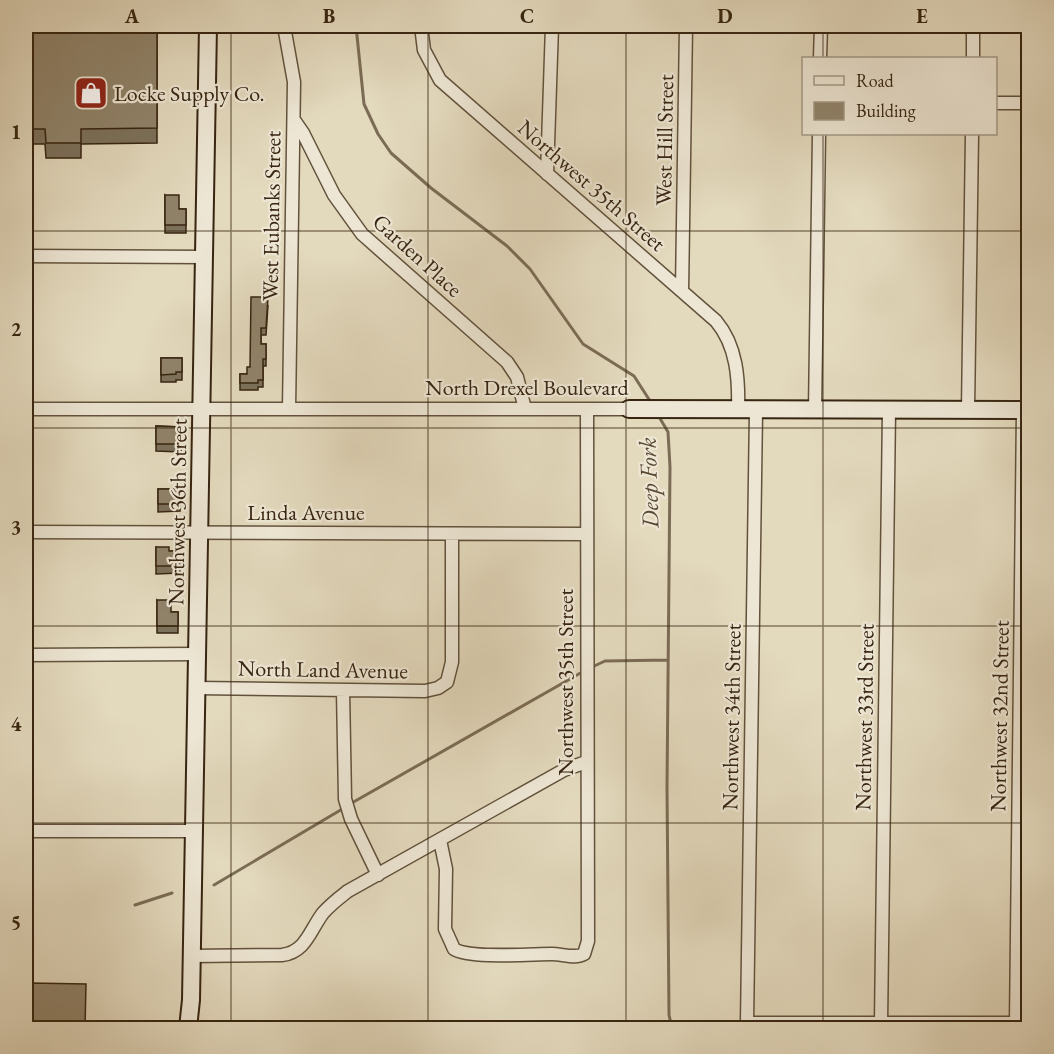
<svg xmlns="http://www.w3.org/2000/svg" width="1054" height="1054" viewBox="0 0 1054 1054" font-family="'EB Garamond',serif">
	<rect width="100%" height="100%" fill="#e3d9bd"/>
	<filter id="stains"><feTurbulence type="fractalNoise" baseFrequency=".00333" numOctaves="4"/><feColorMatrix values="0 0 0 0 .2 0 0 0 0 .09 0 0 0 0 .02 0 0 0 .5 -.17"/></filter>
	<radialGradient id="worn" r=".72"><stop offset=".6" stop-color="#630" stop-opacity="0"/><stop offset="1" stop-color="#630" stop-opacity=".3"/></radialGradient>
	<path fill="#c6baa0" stroke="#7e7058" stroke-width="1.5" d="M202,1023L207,1024L737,1026V1028H202Z"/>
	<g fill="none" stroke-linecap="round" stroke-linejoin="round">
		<path stroke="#7b6c55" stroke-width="3" d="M356,26L364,104L378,134L391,153L431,188L507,246L530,269L583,344L634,376L652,404
			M658,415L668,432L670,467L667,787L669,1015L672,1028
			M590,668L605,661L668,660
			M350,804L584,671
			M214,885L344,808
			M135,905L172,893"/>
		<defs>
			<path id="street" d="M284,26L294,82L289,409
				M421,26L424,50L440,80L716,321C737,346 739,379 738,411
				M820,58L821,26
				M973,58V26
				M996,103H1028
				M294,120L303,133L334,195L362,234L507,362L517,377L525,409
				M547,174L552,26
				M26,256L204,257
				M682,291L686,26
				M26,409H629
				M968,410L972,134
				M756,411L747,1023H1028
				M815,411L819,134
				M26,532L586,534
				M26,655L197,654
				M196,688L425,691L438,688L447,682L452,662V534
				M343,690L345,799L351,819L378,875
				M26,831H194
				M440,840L446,869L445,929L454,949C470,959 531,954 552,954C562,954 576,959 584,954L588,941L587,409
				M192,956L282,955C306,952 310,930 323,913C331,904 339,898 348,891L564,770L586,762
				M881,1023L889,410
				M1016,1023L1023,410"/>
			<path id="secondary" d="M629,409L1028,410
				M188,1028L191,1000L208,26"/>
		</defs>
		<use href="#street" stroke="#62523c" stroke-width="15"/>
		<use href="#secondary" stroke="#372511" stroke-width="20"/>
		<use href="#street" stroke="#ede6d4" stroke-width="12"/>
		<use href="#secondary" stroke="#ede6d4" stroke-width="16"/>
	</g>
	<path fill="#7c715b" stroke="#372511" stroke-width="1.5" d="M157,27V143L81,144V158H46L45,144H26V28Z
		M165,195L179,209H186V233H165Z
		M268,305L266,335H261V344H266V366H263V387H258V390H240V374H247L250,367Z
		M161,358H182V380H176V382H161Z
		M156,426L181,427V452L156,451Z
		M158,489H180V511L158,512Z
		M156,547L169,551H180V573L156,574Z
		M157,600L171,612H178V633H157Z"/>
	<path fill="#90836a" stroke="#372511" stroke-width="1.5" d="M45,26H102V27H157V128L81,129V143H46L45,129H26V28H45Z
		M165,195H179V209H186V225H165Z
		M251,297H268L266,328H261V344H266V359H263V380H258V383H240V374H247V367H250Z
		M161,358H182V372H176V374L161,375Z
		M156,426L181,427V444H156Z
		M158,489H180V504H158Z
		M156,547H169V551H180V566H156Z
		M157,600H171V612H178V626H157Z
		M29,983L86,984L85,1029H29Z"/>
	<path fill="none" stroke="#372511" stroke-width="1.5" stroke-opacity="0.55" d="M231,26V1028M428,26V1028M626,26V1028M823,26V58M823,134V1028M26,231H1028M26,428H1028M26,626H1028M26,823H1028"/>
	<defs>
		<symbol id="shop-square" viewBox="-11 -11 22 22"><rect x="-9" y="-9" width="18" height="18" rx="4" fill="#8f2418" stroke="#ede6d4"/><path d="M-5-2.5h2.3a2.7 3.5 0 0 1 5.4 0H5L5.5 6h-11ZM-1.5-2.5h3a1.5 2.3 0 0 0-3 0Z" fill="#fff"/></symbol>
	</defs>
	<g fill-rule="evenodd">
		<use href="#shop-square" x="72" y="74" width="38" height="38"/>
	</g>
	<g text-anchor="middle" stroke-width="4.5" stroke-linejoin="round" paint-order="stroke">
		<g font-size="22" fill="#372511" stroke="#ede6d4" text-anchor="start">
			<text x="114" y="101">Locke Supply Co.</text>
		</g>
		<g font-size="22" fill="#372511" stroke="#ede6d4">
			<text transform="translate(664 140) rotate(-89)" y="8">West Hill Street</text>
			<text transform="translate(592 185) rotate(41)" y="8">Northwest 35th Street</text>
			<text transform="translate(271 216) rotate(-89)" y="8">West Eubanks Street</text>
			<text transform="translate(418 255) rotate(42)" y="8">Garden Place</text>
			<text x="527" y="395">North Drexel Boulevard</text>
			<text transform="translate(177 512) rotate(-89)" y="8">Northwest 36th Street</text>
			<text x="306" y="520">Linda Avenue</text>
			<text transform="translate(323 669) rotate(1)" y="8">North Land Avenue</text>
			<text transform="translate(565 682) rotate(-90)" y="8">Northwest 35th Street</text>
			<text transform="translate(999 716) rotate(-89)" y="8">Northwest 32nd Street</text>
			<text transform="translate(731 717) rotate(-89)" y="8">Northwest 34th Street</text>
			<text transform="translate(864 717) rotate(-89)" y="8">Northwest 33rd Street</text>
		</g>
		<g font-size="24" font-style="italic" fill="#594933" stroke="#ede6d4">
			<text transform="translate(649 483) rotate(-92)" y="8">Deep Fork</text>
		</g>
	</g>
	<rect width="1054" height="1054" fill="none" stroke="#e3d9bd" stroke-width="66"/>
	<rect x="802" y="57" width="195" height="78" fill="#ede6d4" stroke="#a49986" stroke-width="1.5"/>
	<rect x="814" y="76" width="30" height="9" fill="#ede6d4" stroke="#a49986" stroke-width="1.5"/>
	<text x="856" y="87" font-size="18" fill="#372511">Road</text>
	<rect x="814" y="102" width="30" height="18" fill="#90836a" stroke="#a49986" stroke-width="1.5"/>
	<text x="856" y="117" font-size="18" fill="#372511">Building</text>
	<rect x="33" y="33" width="988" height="988" fill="none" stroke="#372511" stroke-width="2"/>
	<g font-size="20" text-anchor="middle" font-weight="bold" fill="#372511">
		<text x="132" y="23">A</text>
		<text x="329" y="23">B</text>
		<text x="527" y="23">C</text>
		<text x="725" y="23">D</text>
		<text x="922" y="23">E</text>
		<text x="16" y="139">1</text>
		<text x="16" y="336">2</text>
		<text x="16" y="534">3</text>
		<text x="16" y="731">4</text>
		<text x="16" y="929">5</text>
	</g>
	<rect width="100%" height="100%" filter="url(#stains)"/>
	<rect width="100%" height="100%" fill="url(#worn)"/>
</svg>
